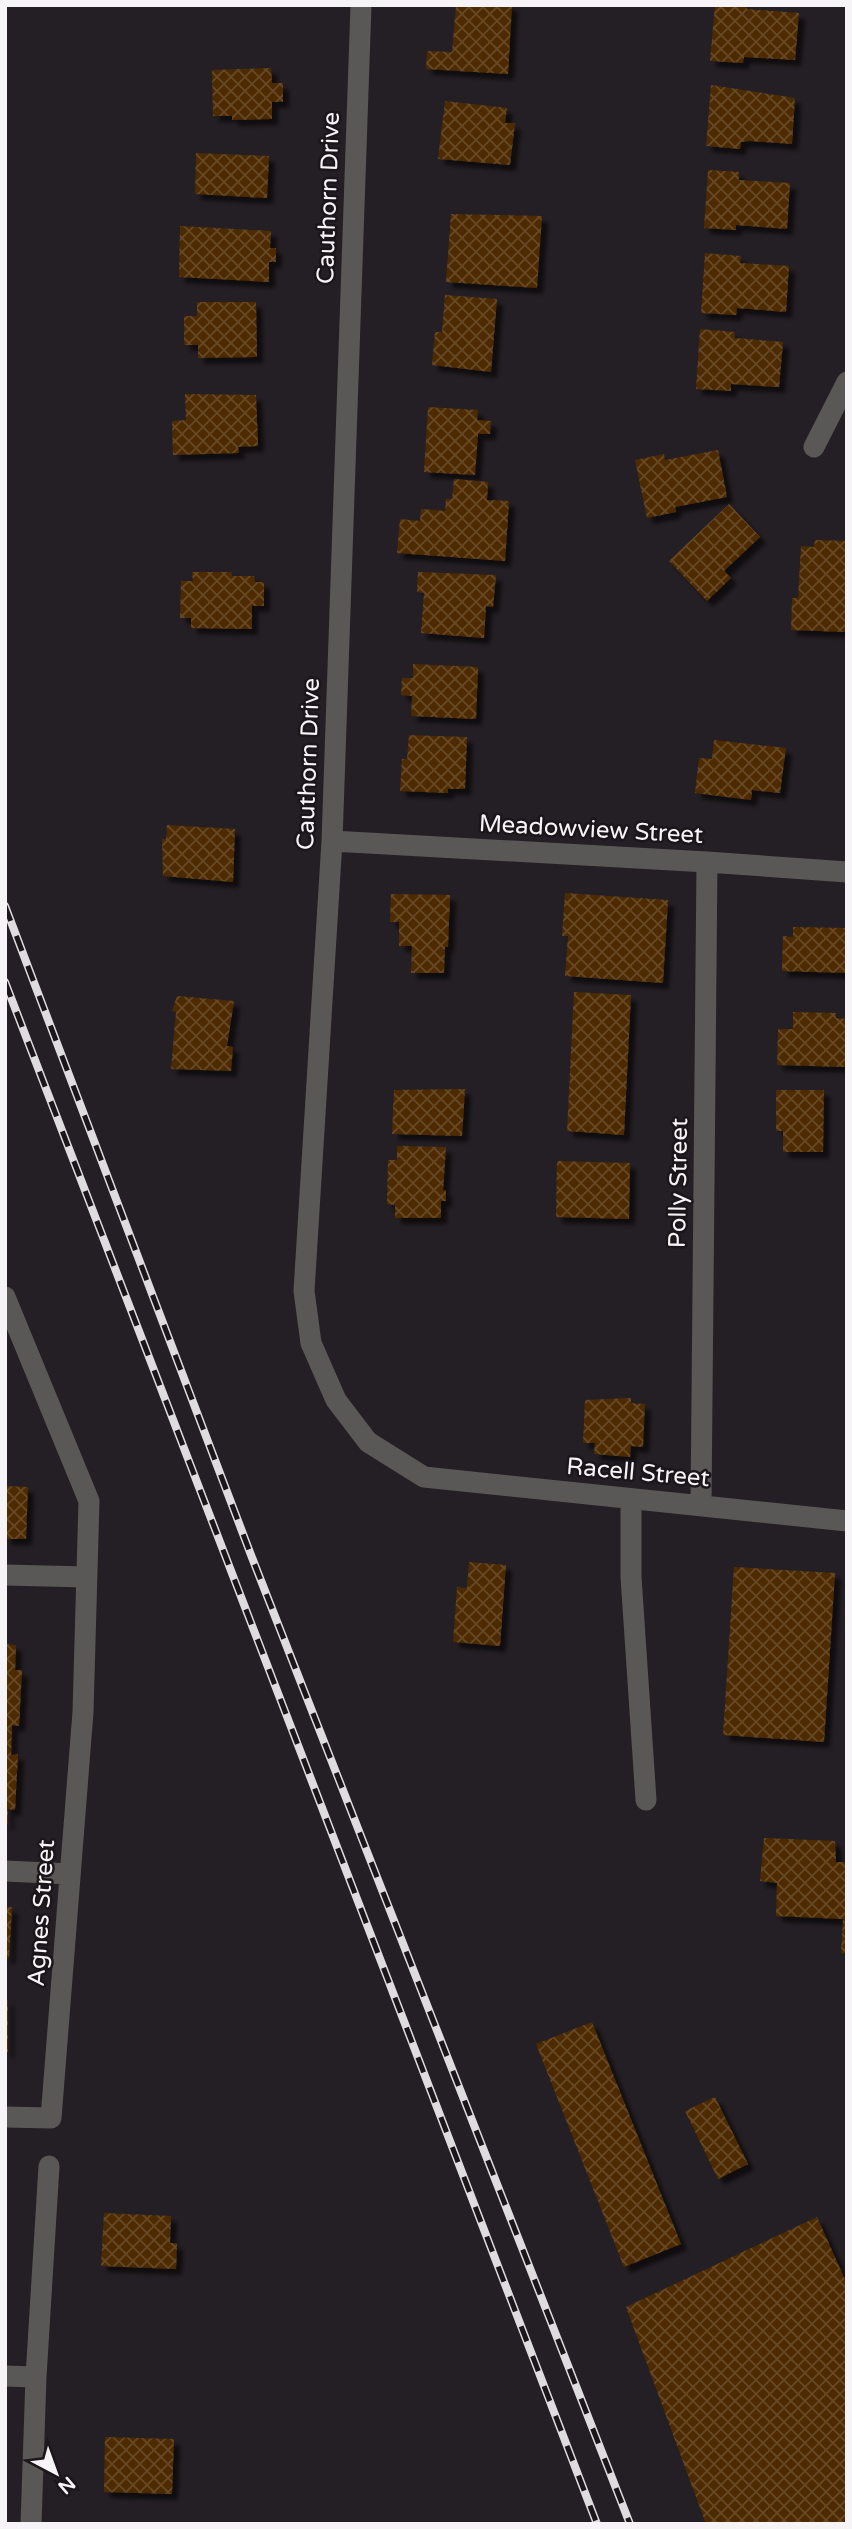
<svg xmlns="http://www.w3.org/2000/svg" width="852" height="2529" viewBox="0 0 852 2529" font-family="'Varela Round',sans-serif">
	<defs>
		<pattern id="building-cross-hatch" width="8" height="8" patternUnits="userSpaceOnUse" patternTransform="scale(1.75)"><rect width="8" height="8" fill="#4d2a00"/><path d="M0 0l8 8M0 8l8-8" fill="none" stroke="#674a26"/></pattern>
		<filter id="shadow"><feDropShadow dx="6" dy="6" stdDeviation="2" flood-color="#0009"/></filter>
	</defs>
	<rect width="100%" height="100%" fill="#241f24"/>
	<path fill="url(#building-cross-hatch)" filter="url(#shadow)" d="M456,5H512L508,74L426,69L427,51L452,52Z
		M715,5H747V9L799,13L795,60L744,57L743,63L710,61Z
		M271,68L272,83H283V102H272V119L232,120V116H213L212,70Z
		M711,85L795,98L792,144L750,141L741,142L740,149L706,146Z
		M445,101L507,108L505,123H515L510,165L438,159Z
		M196,153L269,156L267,198L195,194Z
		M708,170L739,172V180L790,183L787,229L736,225V230L704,228Z
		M451,214L542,216L537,288L446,282Z
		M180,226L271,231L270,248H276V262H269V282L179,277Z
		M705,253L741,256L740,263L789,266L786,312L737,308L736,315L701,313Z
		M445,295L497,299L491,372L432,365L435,332H442Z
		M197,302H256L257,357L198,358V345H184V316H197Z
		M700,329L735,332V338L783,342L779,387L731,384V391L696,389Z
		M185,394L256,395L258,446L238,447L239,453L173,455L172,421L186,420Z
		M428,407L478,410L477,420L491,421L490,434H478L475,475L424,472Z
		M718,450L727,497L675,507L676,512L647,518L635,460L664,454L665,460Z
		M454,479L488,482L487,500L509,501L505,561L397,553L400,519L420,521L421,509L445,511L446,499H452Z
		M729,504L760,537L724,571L731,578L707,601L669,561Z
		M815,540L847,541L845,600H847V632L791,630L792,598H798L801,546L814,547Z
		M192,572H232V576H254L255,582H264V606H252V629L191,628V618H180L181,581H193Z
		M418,572L496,575L493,607L486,606L484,638L421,633L424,593L417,592Z
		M413,664L478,667L476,719L411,716L412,696L401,695L402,678H413Z
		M409,735L467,737L465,789H448V793L400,791L402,759H407Z
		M714,740L786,748L780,793L752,790L751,800L695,793L699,758L712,759Z
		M167,825L235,829L233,882L163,876L162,839H166Z
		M565,893L668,900L663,983L565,976L568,936H562Z
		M391,894L450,895L448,947H445L444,973H411L412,946H399V922H390Z
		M793,927L847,928V973L782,971L783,936L793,937Z
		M574,992L631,995L624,1135L567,1131Z
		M177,996L234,1001L227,1046L233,1047L231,1071L171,1069L176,1012L172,1011Z
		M793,1012L836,1013V1018L847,1019L846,1067L777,1065L778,1029H793Z
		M465,1089L462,1136L392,1134L394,1090Z
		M776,1090H824L823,1152H783V1131H776Z
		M397,1146L446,1147L443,1191L446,1190V1201H441V1218H395V1205L387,1204L388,1160H397Z
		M557,1161L630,1163L629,1219L556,1217Z
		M631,1398V1403L645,1404L643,1447L631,1446L630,1457L594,1454L595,1443H583L585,1400Z
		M5,1486L28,1487L26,1539H5Z
		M469,1562L506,1565L500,1646L453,1642L457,1587L467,1588Z
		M734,1567L835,1573L824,1742L723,1735Z
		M5,1644L16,1645L15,1670H22L19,1726L12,1725L11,1755L18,1754L15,1810L8,1809V1824H5Z
		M764,1838L835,1841L836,1862H845L847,1954L841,1953L843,1919L776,1916L777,1883L760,1881Z
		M5,1907H12L9,1958H5Z
		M5,2000H8V2052H5Z
		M592,2022L681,2244L624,2267L536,2044Z
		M715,2097L748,2164L718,2179L685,2111Z
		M104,2213L171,2216L170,2243H177L176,2269L101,2266Z
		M817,2217L847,2284V2524H706L626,2307Z
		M105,2437L174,2439L172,2494L104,2492Z"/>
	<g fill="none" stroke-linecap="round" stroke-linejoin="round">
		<path stroke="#5a5856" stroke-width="21" d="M361,5L332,841L304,1291L311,1343L336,1400L368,1442L424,1477L847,1521
			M814,447L847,382
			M332,841L707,862L847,872
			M5,1297L89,1501L83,1712L51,2118L5,2117
			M631,1499V1577L646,1800
			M701,1504L707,862
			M5,1575L87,1577
			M5,1871L70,1874
			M5,2376L36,2377
			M31,2524L36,2377L49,2166"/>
		<defs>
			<path id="rail" d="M5,906L251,1555L630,2524
				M5,982L597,2524"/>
		</defs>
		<use href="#rail" stroke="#dfdcdf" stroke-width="8"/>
		<use href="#rail" stroke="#1a161a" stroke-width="5" stroke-dasharray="16" stroke-linecap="butt"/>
	</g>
	<g text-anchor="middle" stroke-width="5" stroke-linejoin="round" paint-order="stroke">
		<g font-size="24" fill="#f7f4f7" stroke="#1a161a">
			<text transform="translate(328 198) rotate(-88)" y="8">Cauthorn Drive</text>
			<text transform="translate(308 764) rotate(-88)" y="8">Cauthorn Drive</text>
			<text transform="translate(591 829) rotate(3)" y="8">Meadowview Street</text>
			<text transform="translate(678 1183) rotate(-89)" y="8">Polly Street</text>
			<text transform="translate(638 1472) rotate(5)" y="8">Racell Street</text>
			<text transform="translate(41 1913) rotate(-86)" y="8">Agnes Street</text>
		</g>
	</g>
	<rect width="852" height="2529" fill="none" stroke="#f7f4f7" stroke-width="14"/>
	<g transform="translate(56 2473) rotate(139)" stroke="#1a161a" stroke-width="5" paint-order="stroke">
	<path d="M0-5L12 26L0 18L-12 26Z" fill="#f7f4f7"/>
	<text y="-10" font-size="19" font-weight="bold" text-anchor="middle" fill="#f7f4f7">N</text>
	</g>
</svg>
